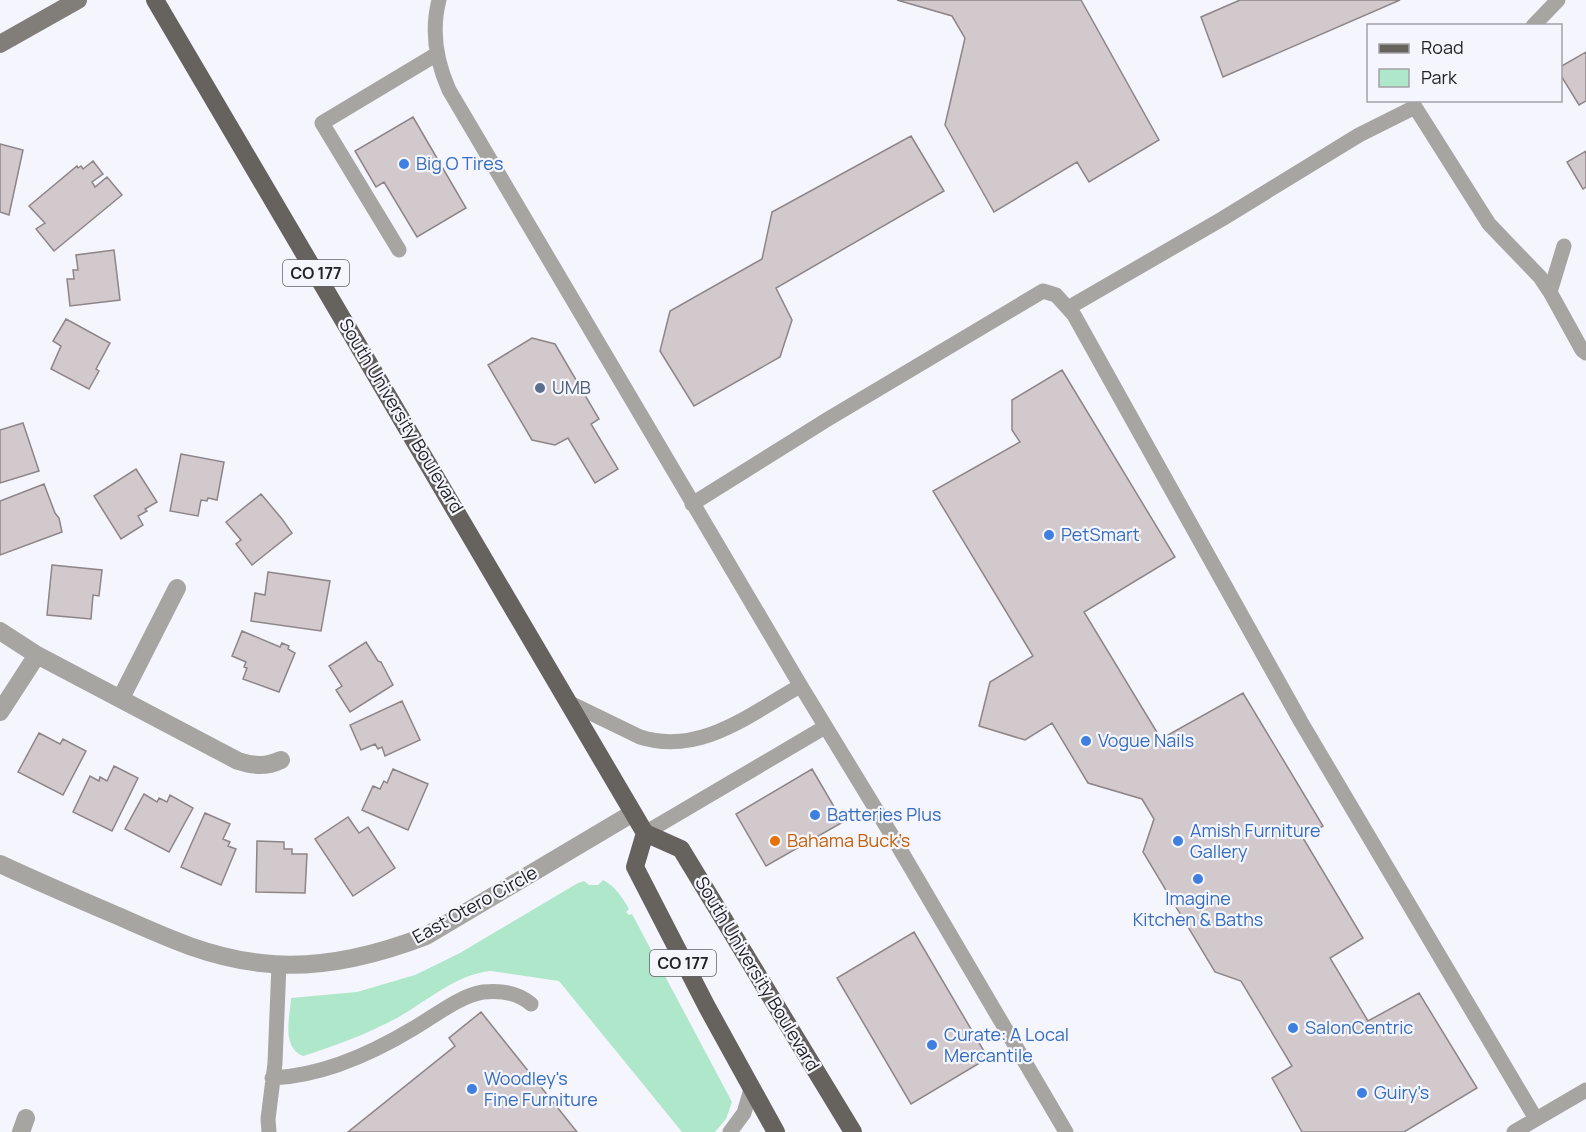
<svg xmlns="http://www.w3.org/2000/svg" width="1586" height="1132" viewBox="0 0 1586 1132" font-family="Manrope,sans-serif">
	<rect width="100%" height="100%" fill="#f5f5fd"/>
	<path fill="#aee7c9" d="M603,880C616,887 622,897 629,909L626,912L629,915L632,914L732,1102L726,1119L715,1132H682L559,981L491,971C456,974 426,1002 397,1018C367,1034 335,1046 303,1056C281,1047 290,1017 291,998L357,992L415,975L460,953L578,883L584,881L589,885H598Z"/>
	<path fill="#d2c9cc" stroke="#8d8587" stroke-width="1.5" d="M897,0H1081L1159,140L1089,182L1077,162L994,212L945,125L965,38L952,16Z
		M1240,0H1400L1223,77L1201,17Z
		M1586,52V101L1579,105L1560,74V67Z
		M413,117L466,208L417,237L384,182L376,187L355,151Z
		M911,136L944,191L776,288L792,320L780,357L694,406L660,351L670,311L762,259L772,212Z
		M0,144L23,150L9,215L0,212Z
		M1586,151V187L1583,189L1567,162Z
		M93,161L103,174L92,182L95,187L107,177L122,195L54,251L36,229L45,223L29,206L77,166L78,168L81,166L83,169Z
		M114,250L120,300L70,306L67,279H74L73,270H78L76,255Z
		M66,319L110,343L96,369L99,371L89,389L51,369L61,346L53,341Z
		M532,338L555,344L599,419L591,424L618,469L595,483L568,438L555,445L532,440L488,365Z
		M1062,370L1175,557L1084,612L1161,739L1243,693L1323,826L1303,838L1363,938L1330,958L1368,1021L1419,993L1477,1088L1404,1132H1302L1272,1078L1292,1066L1241,981L1215,972L1143,852L1154,819L1142,799L1088,783L1052,723L1025,740L979,726L990,682L1033,656L933,491L1020,442L1012,430V400Z
		M23,423L39,471L0,483V430Z
		M181,454L224,462L217,500L208,498L207,501L201,500L198,516L170,511Z
		M136,469L157,502L145,509L147,511L138,516L143,525L121,539L94,496Z
		M44,484L55,513L59,518L62,532L0,555V501Z
		M261,494L282,519L292,533L252,565L236,544L241,540L226,522Z
		M52,565L102,570L99,596L93,595L91,619L47,615Z
		M268,572L330,581L321,631L251,621L255,593L265,595Z
		M242,631L280,647L282,643L289,646L288,649L295,653L279,692L243,679L247,668L244,667L246,662L232,656Z
		M366,642L378,661L381,662L393,685L350,712L336,690L342,686L329,666Z
		M402,701L420,740L385,756L382,747L378,749L375,744L361,750L350,725Z
		M39,733L60,744L63,739L86,751L63,795L18,772Z
		M114,766L138,778L112,831L73,812L90,776L99,781L100,777L107,781Z
		M393,769L428,784L408,830L362,810L373,786L380,789L384,781L387,783Z
		M812,769L843,822L766,866L736,814Z
		M144,794L157,802L159,798L167,802L170,795L193,808L169,852L125,829Z
		M205,813L230,824L223,839L230,842L228,846L236,849L221,885L181,867Z
		M348,817L359,833L368,827L395,868L353,896L315,839Z
		M257,841L284,842V849H292V854H307L305,893L256,892Z
		M914,932L988,1058L911,1104L837,978Z
		M481,1012L577,1132H348L455,1046L449,1038Z"/>
	<g fill="none" stroke-linecap="round" stroke-linejoin="round">
		<path stroke="#a7a5a2" stroke-width="15" d="M439,0C431,31 436,61 449,90L799,683L891,834L1066,1132
			M1533,26L1558,0
			M1564,246L1550,292L1582,350L1586,353
			M399,250L322,123L437,54
			M1068,308L1222,219L1359,135L1415,107L1489,224L1540,277L1550,292
			M692,504L828,419L1043,291L1056,295L1074,315L1301,722L1536,1119
			M570,703L640,737C700,756 750,714 800,686
			M645,833L825,727
			M272,1078C323,1076 371,1054 414,1028C435,1016 459,996 483,992C501,990 517,992 531,1004
			M269,1132L268,1119L275,1063L279,964
			M730,1132L744,1113L751,1089
			M1514,1132L1586,1090"/>
		<path stroke="#a7a5a2" stroke-width="18" d="M0,631L37,655L238,761C254,766 266,767 281,760
			M121,698L177,588
			M0,712L37,655
			M0,864C39,882 78,899 118,916C165,937 208,957 261,963C317,970 374,956 426,936L633,813
			M21,1132L26,1118"/>
		<path stroke="#817e7a" stroke-width="18" d="M0,44L78,0"/>
		<path stroke="#66625e" stroke-width="18" d="M155,0L645,833L681,849L853,1132
			M645,833L635,867L707,1007L776,1132"/>
	</g>
	<g fill="#3f7fe0" stroke="#f5f5fd" stroke-width="2">
		<circle cx="404" cy="164" r="6"/>
		<circle cx="1049" cy="535" r="6"/>
		<circle cx="1086" cy="741" r="6"/>
		<circle cx="815" cy="815" r="6"/>
		<circle cx="1178" cy="841" r="6"/>
		<circle cx="1198" cy="879" r="6"/>
		<circle cx="1293" cy="1028" r="6"/>
		<circle cx="932" cy="1045" r="6"/>
		<circle cx="472" cy="1089" r="6"/>
		<circle cx="1362" cy="1093" r="6"/>
	</g>
	<circle fill="#5c6f8a" stroke="#f5f5fd" stroke-width="2" cx="540" cy="388" r="6"/>
	<circle fill="#e8710a" stroke="#f5f5fd" stroke-width="2" cx="775" cy="841" r="6"/>
	<g text-anchor="middle" stroke-width="4.5" stroke-linejoin="round" paint-order="stroke">
		<g fill="#f5f5fd" stroke="#616166" stroke-width="1.5">
			<rect x="283" y="260" width="66" height="26" rx="4.5"/>
			<rect x="650" y="950" width="66" height="26" rx="4.5"/>
		</g>
		<g font-size="16" font-weight="bold" fill="#222225">
			<text x="316" y="279">CO 177</text>
			<text x="683" y="969">CO 177</text>
		</g>
		<g font-size="18" fill="#366cbe" stroke="#f5f5fd" text-anchor="start">
			<text x="416" y="170">Big O Tires</text>
			<text x="1061" y="541">PetSmart</text>
			<text x="1098" y="747">Vogue Nails</text>
			<text x="827" y="821">Batteries Plus</text>
			<text x="1190" y="837">Amish Furniture<tspan x="1190" dy="21">Gallery</tspan></text>
			<text x="1198" y="905" text-anchor="middle">Imagine<tspan x="1198" dy="21">Kitchen &amp; Baths</tspan></text>
			<text x="1305" y="1034">SalonCentric</text>
			<text x="944" y="1041">Curate: A Local<tspan x="944" dy="21">Mercantile</tspan></text>
			<text x="484" y="1085">Woodley's<tspan x="484" dy="21">Fine Furniture</tspan></text>
			<text x="1374" y="1099">Guiry's</text>
		</g>
		<g font-size="18" fill="#4e5e75" stroke="#f5f5fd" text-anchor="start">
			<text x="552" y="394">UMB</text>
		</g>
		<g font-size="18" fill="#222225" stroke="#f5f5fd">
			<text transform="translate(401 416) rotate(59)" y="6">South University Boulevard</text>
			<text transform="translate(475 905) rotate(-29)" y="6">East Otero Circle</text>
			<text transform="translate(757 974) rotate(59)" y="6">South University Boulevard</text>
		</g>
		<g font-size="18" fill="#c56008" stroke="#f5f5fd" text-anchor="start">
			<text x="787" y="847">Bahama Buck’s</text>
		</g>
	</g>
	<rect x="1367" y="24" width="195" height="78" fill="#f5f5fd" stroke="#a1a1a7" stroke-width="1.5"/>
	<rect x="1379" y="44" width="30" height="9" fill="#66625e" stroke="#a1a1a7" stroke-width="1.5"/>
	<text x="1421" y="54" font-size="18" fill="#222225">Road</text>
	<rect x="1379" y="69" width="30" height="18" fill="#aee7c9" stroke="#a1a1a7" stroke-width="1.5"/>
	<text x="1421" y="84" font-size="18" fill="#222225">Park</text>
</svg>
